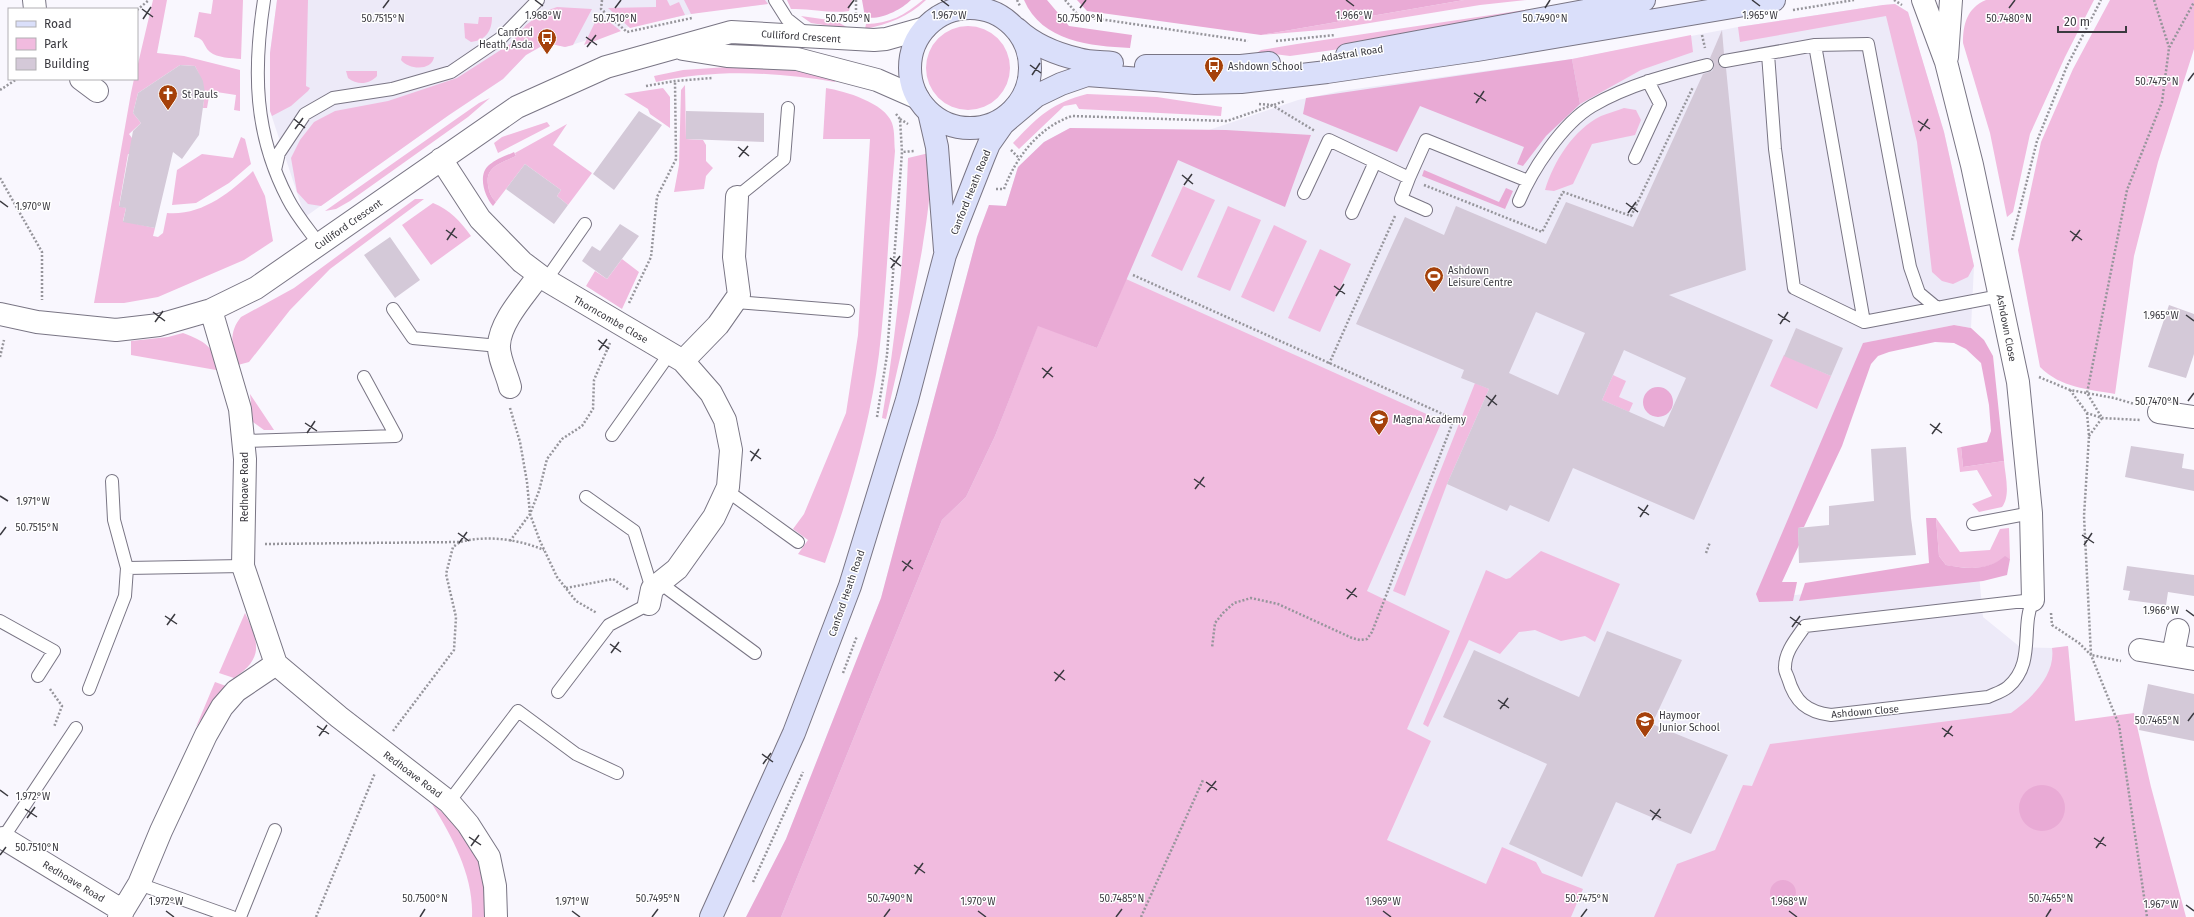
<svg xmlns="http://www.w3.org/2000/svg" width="2194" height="917" viewBox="0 0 2194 917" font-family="'Fira Sans',sans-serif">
	<rect width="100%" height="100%" fill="#f9f7fe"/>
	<path fill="#edeaf8" d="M277,0H768V4L706,11L632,26L565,47L547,43L526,55L503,79L449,115L305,217L270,111V53Z
		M1895,4L1908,12L1944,132L1974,266L1971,328L1954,325L1874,341L1761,599L1979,574L1983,617L2020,647L2052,648L2068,646L2075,721L1714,917H746L786,839L881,598L977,237L989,205L1006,206L1018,167L1044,142L1070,128L1209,130L1298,100L1341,91L1572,59L1738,27L1883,5Z"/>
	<path fill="#f1bbdf" d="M153,0H167L157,53L184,56L240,70V111L234,110L236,95L210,91L207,108H203C205,91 203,81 195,66L180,65L138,93L133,113L141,123L129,134L146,157L128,154L119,206L126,208L123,221L155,228L153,236L158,237L163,233L167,213C201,216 230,193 253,171L265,196L273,241L244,260L158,297L124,303H94L131,93L134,79H137V68Z
		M213,0H243L241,59C232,58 217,58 210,52C203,46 205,38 194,37L199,12L211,14Z
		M277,0H308L306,86L310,88L308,91L291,106L272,116L270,111V53Z
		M656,0H667L670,6L679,2L685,15L630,28L608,8L656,7Z
		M684,0H765L768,4L691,14Z
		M787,0H852L849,11C830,14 811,8 791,9Z
		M923,0H926C908,17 889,24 865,29L866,24C889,24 905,15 923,0Z
		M1464,0H1527L1480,5L1333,29L1261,35Z
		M1986,0H2094L2065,57L2030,134L2013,212L2007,217L1990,133L1963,43C1963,24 1967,8 1986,0Z
		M2110,0H2194V49L2158,162L2134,256L2115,394C2088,389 2061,388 2040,367L2018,250L2041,142L2073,69Z
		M1895,4L1908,12L1944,132L1974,266L1968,277L1953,284L1942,281L1932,272L1917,142L1886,16L1740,42L1738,27L1883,5Z
		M557,7L592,9L573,45L565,47L547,43L526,55L503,79L449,115L321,206L308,204L297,192L291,158L300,140L314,122L335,111L388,101L457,78L510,44L526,25L543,12Z
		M1531,9L1532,14L1340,49L1290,56L1258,52L1261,50L1297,44Z
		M599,14L621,31L584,45Z
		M801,16L836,21L850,29L811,23Z
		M479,17H492C492,31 486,40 471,42L465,38L464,23L478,24Z
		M926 68a42 42 0 1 1 84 0a42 42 0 1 1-84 0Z
		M1691,35L1693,52L1641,70L1580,104L1572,59Z
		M402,56L434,57C432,71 409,70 401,60Z
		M757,65L787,68L837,77L835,82C775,72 716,69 656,82L654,76L683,70Z
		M346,71H377V76C369,85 357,85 348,78Z
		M685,85L686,139L703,140L706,145V161L713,168L706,176L704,189L674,192L679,165L681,90Z
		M663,88L670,97V128L650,114L648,109L624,94Z
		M826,88C845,91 885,103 892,123C895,131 894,143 895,151C889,218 887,287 879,354C870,424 849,496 825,563L798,554L808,540L793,529L804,514L846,413L858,335L870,139H823Z
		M1087,94L1157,97L1222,107L1221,116L1079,109L1076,104L1064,106L1019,149L1013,143C1038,117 1051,103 1087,94Z
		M490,98L468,117L350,201L336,209L325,211L479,103Z
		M1624,108L1636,110L1641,120L1635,135L1592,144L1573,184L1554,191L1545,190C1554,161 1573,130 1601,116C1608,113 1617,111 1624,108Z
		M547,122L550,126L498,153L494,143L502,137Z
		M567,124L553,145L592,173L568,205L557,196L561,190L525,164L496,202C491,197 489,192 488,185C485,166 502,163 516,156L515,153Z
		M241,137L245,139L251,164L229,183L196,203L172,205L177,170L202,154L233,158Z
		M929,153C933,186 927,217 922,250C912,307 899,363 886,419L882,418C897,332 905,245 908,158Z
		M1183,186L1215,200L1182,271L1151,256Z
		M415,199H424L330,269L290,310L249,362L238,365C232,347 228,333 241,317L294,288Z
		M433,203C450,210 460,221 471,236L431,265L402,225Z
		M1228,206L1261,220L1230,291L1197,277Z
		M1274,225L1307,241L1274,312L1241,297Z
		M1320,249L1351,264L1320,332L1288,318Z
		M622,259L639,272L622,309L586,286L595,271L607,279Z
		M1126,279L1442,421L1367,591L1450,631L1407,729L1431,741L1387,840L1486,884L1502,847L1536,862L1542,873L1583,889L1571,917H781L942,520L966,497L995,436L1038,325L1097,348Z
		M183,333C205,341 213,347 221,369L216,370L131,355V341L168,337Z
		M1784,355L1831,376L1817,409L1770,386Z
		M1613,375L1626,381L1619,397L1633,403L1629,412L1602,400Z
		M1475,383L1489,389L1447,484L1405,596L1393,591Z
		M250,394L274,430H264L253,422Z
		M1961,447L1963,467L2004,461C2005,475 2011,495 2002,507L1979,512L1972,504L1992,496L1977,470L1960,472L1957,448Z
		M1936,518L1960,552L1990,550L2000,529L2009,528L2010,559L2005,557C1988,571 1967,569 1946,565L1939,556Z
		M1541,551L1620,584L1595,642L1585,636L1561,641L1535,630L1519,632L1500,654L1469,640L1428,727L1423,724L1486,570L1506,579L1510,578Z
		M245,613C259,643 264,658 234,678L219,673Z
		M2068,646L2075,721L2134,713L2151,787L2186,917H1654L1677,864L1715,850L1743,785L1752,786L1770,744L2011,713C2031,699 2056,675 2052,648Z
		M215,682L226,686L218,695L196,727Z
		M432,804C460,825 483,857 488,892C489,900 487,909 486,917H472C474,877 453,838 432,804Z"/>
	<path fill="#e9aad5" d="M862,0H911C901,10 879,21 865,17Z
		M1024,0H1047L1069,26L1132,35L1130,48C1091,46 1042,42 1024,0Z
		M1077,0H1464L1261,35L1087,11Z
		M1572,59L1580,104L1546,136L1523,166L1517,164L1524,147L1420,106L1397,152L1303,114L1306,98Z
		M1070,128L1226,130L1311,135L1285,207L1178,160L1097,348L1038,326L995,436L966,497L942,520L781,917H746L786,839L881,598L977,237L989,205L1006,206L1018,167L1044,142Z
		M514,152L516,156C502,163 485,166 488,185C489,192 491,197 496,202L493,206C485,197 477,175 489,165C496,159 506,156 514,152Z
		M1424,170L1499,202L1506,188L1513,191L1505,209L1422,176Z
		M1954,325L1971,328L1984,340L1993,356L2004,461L1963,467L1961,447L1987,442L1991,431L1989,405L1981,363L1966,349L1954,343L1935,342L1889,352L1878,356L1871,364L1842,446L1804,527L1798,528L1799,545L1782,582H1797L1793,601L1759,602L1756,594L1863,343Z
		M1643 402a15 15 0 1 1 30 0a15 15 0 1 1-30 0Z
		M1926,518H1936L1939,556L1946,565C1967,569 1988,571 2005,556L2010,559L2007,575L1983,581L1799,601L1805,583L1929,563Z
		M2019 808a23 23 0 1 1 46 0a23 23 0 1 1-46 0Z
		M1770 893a13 13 0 1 1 26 0a13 13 0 1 1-26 0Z"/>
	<path fill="#d4c9d8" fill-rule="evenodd" d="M1722,30L1724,54L1720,56L1718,62L1720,66L1726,68L1746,270L1669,295L1773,340L1694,520L1573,468L1549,522L1510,505L1507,511L1447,484L1489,389L1461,378L1464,370L1356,324L1405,217L1444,235L1456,206L1546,244L1566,202L1633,227L1703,74L1712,71L1714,67V63L1710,58ZM1536,312L1585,333L1558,395L1509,373ZM1624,350L1686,378L1664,427L1602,400Z
		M180,65L195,66L203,81L205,93L199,135L182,159L173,152L155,228L123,222L126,208L119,207L133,131L141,123L133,113L138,93Z
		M639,111L662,125L614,190L593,174Z
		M686,111L764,113V142L686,139Z
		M525,164L561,190L557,196L568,205L554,224L506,189Z
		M620,224L639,236L607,279L582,261L592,246L600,251Z
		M390,237L420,280L395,298L364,255Z
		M2169,305L2194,314V354L2186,378L2148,367Z
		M1796,328L1843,348L1831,376L1784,356Z
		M2131,446L2184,454L2182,468L2194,470V491L2125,477Z
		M1906,447L1911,518L1916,555L1799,563L1798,528L1829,525V506L1874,501L1871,449Z
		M2127,566L2194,575V596L2168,592L2166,605L2128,600L2130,591L2123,590Z
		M1607,631L1682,660L1652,724L1728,755L1691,834L1616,802L1582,877L1509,844L1547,764L1443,717L1474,650L1579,697Z
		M2148,684L2194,694V741L2139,730Z"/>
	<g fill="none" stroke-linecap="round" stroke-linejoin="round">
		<defs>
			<path id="lane" d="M264,0C253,71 254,134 288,199C296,215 309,230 319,244
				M775,0L787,19L806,34
				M1815,45L1864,322
				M1768,54L1775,149L1794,288L1864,322L2000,296
				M1725,61L1815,45L1868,44L1910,267L1919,293L1937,308
				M1635,158L1660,104L1648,81
				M275,170L279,153L305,114L333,98L392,89L451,72L501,38L538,0
				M1409,178L1401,199L1426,210
				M1304,193L1329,140L1409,178L1426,140L1528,181
				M737,197L784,159L788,108
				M1519,201C1532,170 1562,124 1592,106C1628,85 1667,75 1707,65
				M1352,213L1375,162
				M546,280L585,224
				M736,302L848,311
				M393,309L413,338L499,346
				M612,435L670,353
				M243,441L396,436L364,377
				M726,490L798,542
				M586,497L634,531L652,589
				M1973,524L2031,513
				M127,568L243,566
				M660,583L755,653
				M2033,600C2020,628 2036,663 2008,687C2002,692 1994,694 1988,697L1831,715C1807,712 1795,702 1788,678C1787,675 1784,670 1785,667C1785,651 1797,638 1805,626Z
				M0,621L54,651L38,676
				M89,689L125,596L127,568L114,520L112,481
				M558,692L609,625L649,604
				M449,802L518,711L576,754L617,773
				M1,841L76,728
				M139,884L232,917
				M240,917L275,830"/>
			<path id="street" d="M34,0L35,9
				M1923,0L1946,62L1972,165L2018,382L2031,513L2033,600
				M683,49L727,56L797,59L877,80L918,98
				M1947,57L1951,0
				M81,79L97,91
				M441,159L480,219L522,262L546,280L683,361L711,393L725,420L731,450L728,487L714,517L677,569L652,589L649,604
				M211,310L240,409L245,459L243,566L276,664L339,717L449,802L468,824L489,857L495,886L496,917
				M0,314L37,322L116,330L159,325L211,310L256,288L517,107L606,67L731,32L874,40L886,39L925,28
				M683,361L718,325L739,295L734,257L737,197
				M510,387C507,374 498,357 499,345C500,321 526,294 539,275
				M2159,412L2194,417
				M2140,650L2194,659
				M2173,655L2178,630
				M3,838L123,911
				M119,917L139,884L161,831L206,735L222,707L236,691L276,664"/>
			<path id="secondary" d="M910 68a60 60 0 1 1 120 0a60 60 0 1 1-120 0Z
				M1017,29C1033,44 1057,54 1078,59C1088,62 1101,62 1112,63
				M1347,55L1644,0
				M1146,66H1241L1269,63
				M929,112L937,147L945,250
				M1004,123L1036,96L1061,84L1087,75L1195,83L1241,82L1327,72L1477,50L1774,0
				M711,917L794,733L850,586L907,400L945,255L984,156L989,144L1012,111"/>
		</defs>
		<use href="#lane" stroke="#797584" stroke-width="14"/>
		<use href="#street" stroke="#797584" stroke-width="24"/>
		<use href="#secondary" stroke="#797584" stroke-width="24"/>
		<path stroke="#96959b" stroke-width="2.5" stroke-dasharray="2 2" stroke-linecap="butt" d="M602,0L601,9L627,32L692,18
			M1017,0L1020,6
			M1065,0L1079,16L1248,41
			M1894,0L1902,5
			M2154,0L2169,47
			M137,10L149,0
			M1793,10L1854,0
			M856,18V0
			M1702,35L1705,48
			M1276,41L1335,35
			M646,86L675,81L712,78
			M0,90L17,79
			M1259,104L1272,105L1315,131
			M896,114L900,119L902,152
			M900,119L908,124
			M1011,150L1019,158
			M0,178L42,252V300
			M1424,185L1542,232L1563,192L1631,216L1693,87
			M996,189H1004C1016,157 1039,127 1072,116L1227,121L1285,101
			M2012,240L2037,141L2067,66L2101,0
			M1133,275L1454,419L1372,632L1367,639L1360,640L1352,638L1278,604L1251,598L1234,603L1223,613L1215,623L1212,648
			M629,303L651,257L657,197L676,159L675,81
			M0,357L4,340
			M1329,364L1395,216
			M2039,377L2070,390L2114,398L2138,405
			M2070,390L2087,413L2102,418L2140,420
			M510,408L520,442L527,482L530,514L540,541L557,577L576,601L597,613
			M2087,413L2089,436L2084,516L2091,655L2121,661
			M877,417L887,355L902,152L915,151
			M2089,436L2102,418L2087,393L2127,190L2162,102L2169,48L2194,2
			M510,541L530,514L539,491L547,459L562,439L582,426L593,409L594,380L610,343
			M265,544L460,542C486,535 518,539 544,550
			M1706,553L1710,542
			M566,588L613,579L629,590
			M2051,613L2052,625L2079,643L2091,655L2119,725L2147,917
			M843,673L857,636
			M50,689L62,706L54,727
			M393,731L454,650L456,617L446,574L453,547L460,542
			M753,882L803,772
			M316,917L375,773
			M1141,917L1203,780"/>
		<use href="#lane" stroke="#fff" stroke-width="12"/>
		<use href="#street" stroke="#fff" stroke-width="22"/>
		<use href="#secondary" stroke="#dadffa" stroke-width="22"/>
	</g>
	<path fill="none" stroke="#3b3a40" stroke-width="1.5" d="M535,0L543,6M941,0L949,6M1346,0L1354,6M1752,0L1760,6M383,8L389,0M615,8L621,0M848,8L854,0M1080,8L1086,0M1545,8L1550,0M2009,8L2015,0M142,9L153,17M143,19L151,7M586,37L597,45M587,47L596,35M1030,65L1041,73M1032,75L1040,63M2188,81L2194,73M1474,93L1486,101M1476,103L1484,91M294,119L305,128M1918,121L1930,129M295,129L303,118M1920,131L1928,119M738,147L749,156M739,157L748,146M1182,175L1193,184M1184,185L1192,174M0,201L8,207M1626,203L1638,212M1628,213L1636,202M446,230L457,238M2070,231L2082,240M447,240L455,228M2072,241L2080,230M890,258L901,266M891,268L900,256M1334,286L1345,294M1336,296L1344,284M153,312L165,321M1778,314L1790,322M2186,315L2194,321M155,322L163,311M1780,324L1788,312M598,340L609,349M599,350L607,339M1042,368L1053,377M1043,378L1052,367M1486,396L1497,405M2188,401L2194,393M1488,406L1496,395M305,423L317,431M1930,424L1942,433M307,433L315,421M1932,434L1940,423M750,451L761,459M751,461L759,449M1194,479L1205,487M1195,489L1204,477M0,496L8,501M1638,507L1649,515M1640,517L1648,505M458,533L469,541M0,535L6,527M2082,535L2094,543M459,543L467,532M2084,545L2092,533M902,561L913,569M903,571L911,560M1346,589L1357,597M1347,599L1356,588M2186,610L2194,616M165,616L177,624M1790,617L1801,625M167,625L175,614M1792,627L1800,616M610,644L621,652M611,653L619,642M1054,672L1065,680M1055,681L1064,670M1498,700L1509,708M1500,709L1508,698M2188,721L2194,713M317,726L329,734M1942,728L1953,736M319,736L327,725M1944,737L1952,726M762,754L773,762M763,764L771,753M1206,782L1217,790M0,790L8,796M1207,792L1216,781M25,809L37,817M1650,810L1661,818M27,818L35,807M1652,820L1660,809M469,837L481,845M2094,838L2106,846M471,846L479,835M2096,848L2104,837M0,855L6,847M914,865L925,873M915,874L923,863M2186,905L2194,911M166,911L174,917M572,911L580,917M978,911L986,917M1383,911L1391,917M1789,911L1797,917M420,917L425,909M652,917L658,909M884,917L890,909M1116,917L1122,909M1581,917L1587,909M2046,917L2051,909"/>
	<defs>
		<symbol id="bus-pin" viewBox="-11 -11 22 30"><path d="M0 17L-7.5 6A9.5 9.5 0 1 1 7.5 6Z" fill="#a5410a" stroke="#fff"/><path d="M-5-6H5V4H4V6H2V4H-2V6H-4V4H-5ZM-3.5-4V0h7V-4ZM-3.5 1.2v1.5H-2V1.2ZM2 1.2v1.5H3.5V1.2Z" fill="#fff"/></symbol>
		<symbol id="church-pin" viewBox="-11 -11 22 30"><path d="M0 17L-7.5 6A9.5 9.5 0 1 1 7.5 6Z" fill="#a5410a" stroke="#fff"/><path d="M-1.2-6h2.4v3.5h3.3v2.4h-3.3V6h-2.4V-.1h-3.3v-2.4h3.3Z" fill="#fff"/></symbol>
		<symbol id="stadium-pin" viewBox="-11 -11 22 30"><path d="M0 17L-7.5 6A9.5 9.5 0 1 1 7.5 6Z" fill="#a5410a" stroke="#fff"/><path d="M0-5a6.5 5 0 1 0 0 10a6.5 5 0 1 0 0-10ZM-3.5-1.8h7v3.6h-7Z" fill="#fff"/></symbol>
		<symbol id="school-pin" viewBox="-11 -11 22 30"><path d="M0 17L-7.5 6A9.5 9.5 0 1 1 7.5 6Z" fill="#a5410a" stroke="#fff"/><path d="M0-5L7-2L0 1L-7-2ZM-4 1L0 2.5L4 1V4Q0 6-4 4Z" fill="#fff"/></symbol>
	</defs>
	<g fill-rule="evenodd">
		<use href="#bus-pin" x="536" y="27" width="22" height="30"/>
		<use href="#bus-pin" x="1203" y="55" width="22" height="30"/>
		<use href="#church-pin" x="157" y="83" width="22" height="30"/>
		<use href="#stadium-pin" x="1423" y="265" width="22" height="30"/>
		<use href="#school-pin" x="1368" y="408" width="22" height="30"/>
		<use href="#school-pin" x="1634" y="710" width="22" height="30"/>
	</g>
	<g text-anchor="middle" stroke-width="3" stroke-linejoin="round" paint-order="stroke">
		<g font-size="10" fill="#3b3a40" stroke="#fff" text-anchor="start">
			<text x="533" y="36" text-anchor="end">Canford<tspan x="533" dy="12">Heath, Asda</tspan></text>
			<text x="1228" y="70">Ashdown School</text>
			<text x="182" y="98">St Pauls</text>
			<text x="1448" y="274">Ashdown<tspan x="1448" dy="12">Leisure Centre</tspan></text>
			<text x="1393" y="423">Magna Academy</text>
			<text x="1659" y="719">Haymoor<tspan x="1659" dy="12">Junior School</tspan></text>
		</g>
		<g font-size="10" fill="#3b3a40" stroke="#fff">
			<text transform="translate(801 36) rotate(4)" y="4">Culliford Crescent</text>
			<text transform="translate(1352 53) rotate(-9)" y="4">Adastral Road</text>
			<text transform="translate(970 192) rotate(-68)" y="4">Canford Heath Road</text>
			<text transform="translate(348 224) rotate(-35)" y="4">Culliford Crescent</text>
			<text transform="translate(611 319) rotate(30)" y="4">Thorncombe Close</text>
			<text transform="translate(2007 328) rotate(79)" y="4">Ashdown Close</text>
			<text transform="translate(244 487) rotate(-90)" y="4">Redhoave Road</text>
			<text transform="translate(846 593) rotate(-71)" y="4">Canford Heath Road</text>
			<text transform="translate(1865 711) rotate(-5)" y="4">Ashdown Close</text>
			<text transform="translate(413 774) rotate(37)" y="4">Redhoave Road</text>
			<text transform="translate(74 881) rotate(31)" y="4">Redhoave Road</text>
		</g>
	</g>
	<g font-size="10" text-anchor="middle" fill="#3b3a40" stroke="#fff" stroke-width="3" stroke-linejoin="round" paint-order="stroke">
		<text x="1760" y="19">1.965°W</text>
		<text x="949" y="19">1.967°W</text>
		<text x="543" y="19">1.968°W</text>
		<text x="1354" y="19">1.966°W</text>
		<text x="848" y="22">50.7505°N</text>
		<text x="1080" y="22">50.7500°N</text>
		<text x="1545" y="22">50.7490°N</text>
		<text x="2009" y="22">50.7480°N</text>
		<text x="383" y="22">50.7515°N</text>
		<text x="615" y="22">50.7510°N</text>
		<text x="2157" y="85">50.7475°N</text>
		<text x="33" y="210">1.970°W</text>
		<text x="2161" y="319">1.965°W</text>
		<text x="2157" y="405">50.7470°N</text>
		<text x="33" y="505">1.971°W</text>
		<text x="37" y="531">50.7515°N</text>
		<text x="2161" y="614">1.966°W</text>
		<text x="2157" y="724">50.7465°N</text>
		<text x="33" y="800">1.972°W</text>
		<text x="37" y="851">50.7510°N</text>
		<text x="425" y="902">50.7500°N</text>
		<text x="658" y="902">50.7495°N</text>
		<text x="890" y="902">50.7490°N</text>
		<text x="1122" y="902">50.7485°N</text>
		<text x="1587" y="902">50.7475°N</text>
		<text x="2051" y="902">50.7465°N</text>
		<text x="166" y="905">1.972°W</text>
		<text x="572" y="905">1.971°W</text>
		<text x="978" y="905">1.970°W</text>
		<text x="1383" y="905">1.969°W</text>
		<text x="1789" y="905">1.968°W</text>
		<text x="2161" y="908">1.967°W</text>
	</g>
	<rect x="8" y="8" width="130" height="72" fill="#ffffff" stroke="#b1b0b3"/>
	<rect x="16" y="21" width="20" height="6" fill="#dadffa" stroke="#b1b0b3"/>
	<text x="44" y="28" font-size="12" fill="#3b3a40">Road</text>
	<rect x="16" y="38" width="20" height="12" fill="#f1bbdf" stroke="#b1b0b3"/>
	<text x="44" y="48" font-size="12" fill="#3b3a40">Park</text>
	<rect x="16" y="58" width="20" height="12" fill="#d4c9d8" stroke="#b1b0b3"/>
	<text x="44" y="68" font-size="12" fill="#3b3a40">Building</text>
	<path d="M2058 26v6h68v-6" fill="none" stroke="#3b3a40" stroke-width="2"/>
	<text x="2064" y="26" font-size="12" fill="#3b3a40" stroke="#ffffff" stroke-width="3" paint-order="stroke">20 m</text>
</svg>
